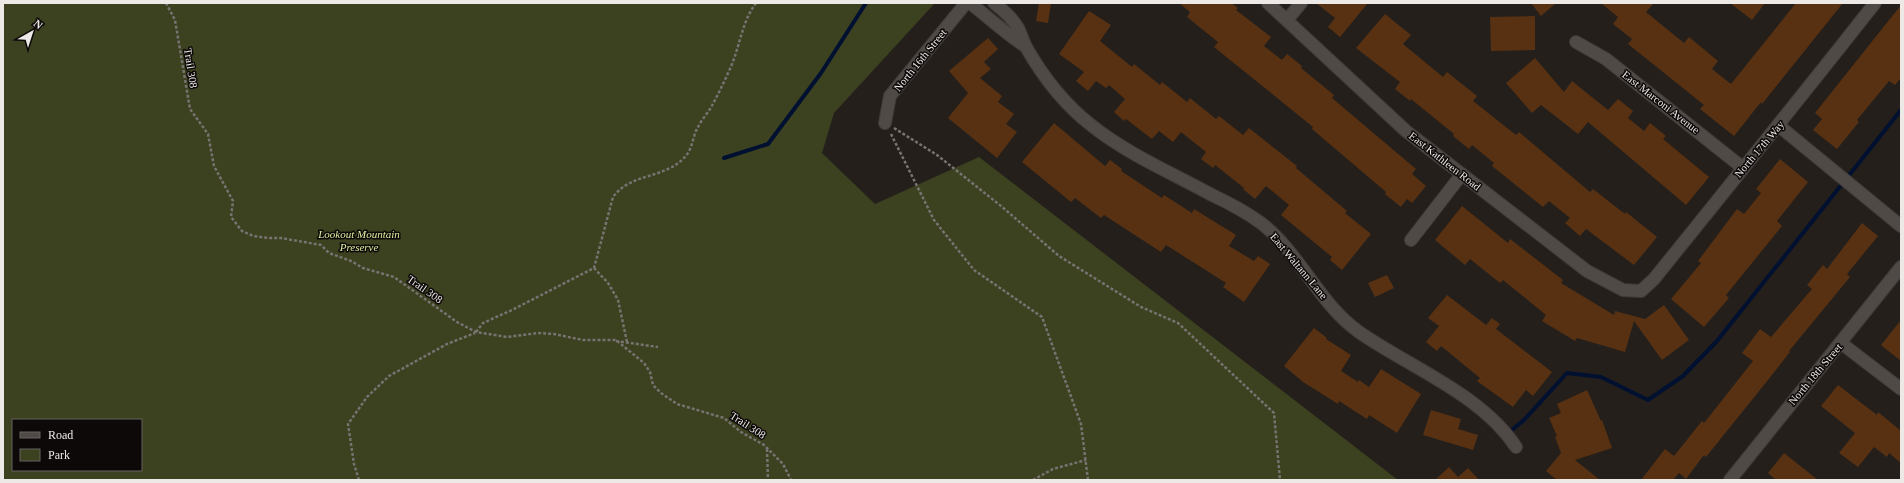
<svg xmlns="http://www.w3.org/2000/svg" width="1904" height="483" viewBox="0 0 1904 483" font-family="Georgia,serif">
	<rect width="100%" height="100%" fill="#241f1b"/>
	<path fill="#3c4120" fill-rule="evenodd" d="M3,3H935L834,113L822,153L875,204L979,157L1398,480H3ZM13,420H141V470H13Z"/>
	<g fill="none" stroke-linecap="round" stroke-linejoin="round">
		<path stroke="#001030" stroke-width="4" d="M724,158L768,144L821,73L866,3
			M1507,434L1524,420L1567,373L1601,377L1648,400L1683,376L1717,341L1901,110"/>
	</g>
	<path fill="#573112" d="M1039,3H1051L1048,23L1036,21Z
		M1179,3H1231L1238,8L1236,10L1271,37L1264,46L1282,60L1287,54L1302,66L1301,68L1334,95L1332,98L1416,169L1412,174L1426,186L1412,203L1407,199L1401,207L1385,194L1386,192L1312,129L1313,127L1214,47L1218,42L1187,17L1190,12Z
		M1316,3H1368L1340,37L1328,27L1335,18Z
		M1531,3H1556L1541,16Z
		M1601,3H1654L1646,12L1684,43L1689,37L1718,61L1712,69L1731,84L1796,3H1843L1762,104L1761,102L1734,136L1700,109L1704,105L1628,44L1632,39L1613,24L1618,17Z
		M1730,3H1765L1752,20Z
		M1901,5V78L1895,85L1889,81L1857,120L1859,122L1837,149L1813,130L1822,119L1815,113Z
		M1089,11L1111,25L1100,41L1132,67L1134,64L1160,85L1162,82L1187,102L1190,98L1216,119L1219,116L1243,135L1249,128L1297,166L1296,168L1347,211L1345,213L1371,234L1342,270L1330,260L1332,257L1281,215L1289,205L1266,186L1255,199L1243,189L1244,188L1215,165L1213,168L1201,159L1206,152L1181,132L1173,142L1159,131L1152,139L1126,119L1124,121L1114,112L1125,99L1109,85L1106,88L1096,81L1088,91L1076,81L1084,72L1059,54Z
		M1385,14L1411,35L1403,44L1443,77L1447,72L1477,96L1473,101L1516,135L1519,132L1590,192L1593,189L1625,214L1626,212L1657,237L1634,265L1586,229L1580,236L1565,223L1570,218L1549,201L1543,207L1492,166L1494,163L1472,145L1469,149L1453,136L1454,134L1411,99L1410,101L1395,89L1400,82L1356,48Z
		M1535,16V50L1491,51L1490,17Z
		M988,38L998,49L984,62L991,69L980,78L1002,96L998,102L1014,114L1006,124L1017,132L997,158L948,118L968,93L949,71Z
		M1535,58L1564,92L1572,81L1608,110L1618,99L1633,111L1628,118L1644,131L1650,123L1666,136L1663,139L1709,177L1686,205L1588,122L1578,134L1541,105L1532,113L1506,83Z
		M1054,123L1105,166L1110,160L1122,169L1121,171L1162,198L1164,195L1192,213L1194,209L1236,235L1229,246L1254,261L1258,256L1270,264L1244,302L1223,287L1226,283L1166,245L1161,252L1104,215L1101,218L1075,198L1071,202L1022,162Z
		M1780,159L1808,182L1777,221L1782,226L1726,295L1729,298L1704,327L1671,299L1701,263L1698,261L1737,209L1744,214L1761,193L1756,189Z
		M1462,206L1508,243L1510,239L1532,256L1563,280L1561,283L1614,315L1615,311L1645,319L1664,305L1689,340L1662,360L1634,321L1625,352L1577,338L1575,341L1542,321L1546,315L1503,280L1500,283L1470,259L1465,265L1435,240Z
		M1862,223L1878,236L1847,274L1850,277L1789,351L1790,352L1768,380L1706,457L1704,455L1686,479L1679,473L1673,480H1641L1665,449L1674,456L1702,421L1704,423L1753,361L1742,353L1760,329L1771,337L1812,289L1807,285L1823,265L1827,269Z
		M1387,275L1394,288L1375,297L1368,283Z
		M1447,295L1486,325L1492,318L1500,324L1496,329L1552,372L1533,396L1526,390L1513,407L1477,381L1480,378L1441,346L1437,351L1426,342L1439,326L1428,318Z
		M1901,320V361L1881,345Z
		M1314,328L1327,338L1326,339L1351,355L1341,371L1358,382L1359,380L1369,387L1381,369L1421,394L1397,433L1369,415L1367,419L1339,401L1338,404L1303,382L1284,366Z
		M1838,385L1877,415L1878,412L1901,431V463L1889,453L1887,457L1874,447L1858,467L1839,453L1855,433L1821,406Z
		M1587,390L1601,421L1602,420L1612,448L1575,460L1600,480H1557L1546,471L1561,453L1555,437L1557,436L1549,418L1561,413L1557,404Z
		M1431,410L1461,419L1458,429L1478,435L1473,450L1423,435Z
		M1784,453L1818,480H1776L1768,473Z
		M1449,467L1458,477L1468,468L1479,480H1435Z"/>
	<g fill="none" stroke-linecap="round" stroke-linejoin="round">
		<defs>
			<path id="minor" d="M970,3C988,17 1006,34 1025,46
				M994,3C1003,10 1013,18 1018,28C1021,34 1023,41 1026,47C1043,77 1064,104 1091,125C1127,154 1172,173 1212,195C1229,203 1246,212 1261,223C1300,253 1319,304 1359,332C1409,367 1481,394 1516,447
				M1268,3L1406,131L1587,271L1623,290L1641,291L1654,279C1728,187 1802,96 1875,3
				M1287,20L1301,3
				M1576,42L1606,59L1743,168
				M885,123L890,96L966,3
				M1779,126L1901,226
				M1411,240L1462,174
				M1841,343L1901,389
				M1730,480L1901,267"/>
		</defs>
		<use href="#minor" stroke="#3e3a38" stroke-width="14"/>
		<path stroke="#777370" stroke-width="2.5" stroke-dasharray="3 2" stroke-linecap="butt" d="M166,3L175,20L190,109L208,134L214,166L233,201L231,217L242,231L253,236L269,238H281L321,245L329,253L351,261L363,268L394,277L457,322L476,332L507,337L538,333L554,334L583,340H616L644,363L650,372L653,385L661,393L677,404L724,418L741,432L764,445L783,464L791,480
			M894,128L937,155L1001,206L1059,256L1141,307L1178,323L1274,413L1280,480
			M891,134L934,220L974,270L1042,317L1081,424L1088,480
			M594,268L608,283L618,300L627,342
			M476,332L483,323L512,310L594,268L613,197C632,171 669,180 688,153C693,145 693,135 698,127C701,121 706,115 710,109C717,97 723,84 729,71C740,48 741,23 756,3
			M616,341L658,347
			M767,449L768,480
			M359,480L354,464L348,424L367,397L389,376L447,344L475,333
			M1033,480L1053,469L1086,460"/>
		<use href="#minor" stroke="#504a46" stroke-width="12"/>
	</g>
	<g text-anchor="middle" stroke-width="3" stroke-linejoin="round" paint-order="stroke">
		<g font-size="11" fill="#ede9e7" stroke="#0c0908">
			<text transform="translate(920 60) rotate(-51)" y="4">North 16th Street</text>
			<text transform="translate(191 68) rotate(81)" y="4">Trail 308</text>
			<text transform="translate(1661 102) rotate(38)" y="4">East Marconi Avenue</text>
			<text transform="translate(1759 149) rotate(-50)" y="4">North 17th Way</text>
			<text transform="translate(1445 161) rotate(38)" y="4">East Kathleen Road</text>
			<text transform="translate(1299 266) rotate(50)" y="4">East Waltann Lane</text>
			<text transform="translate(425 289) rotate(35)" y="4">Trail 308</text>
			<text transform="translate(1815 374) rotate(-50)" y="4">North 18th Street</text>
			<text transform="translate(748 425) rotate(33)" y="4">Trail 308</text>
		</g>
		<g font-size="11" font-style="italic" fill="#dfed9f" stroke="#0c0908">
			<text x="359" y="238">Lookout Mountain<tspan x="359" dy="13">Preserve</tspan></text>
		</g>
	</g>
	<rect width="1904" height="483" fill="none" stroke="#ede9e7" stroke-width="8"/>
	<rect x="12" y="419" width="130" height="52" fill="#0c0908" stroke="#666361"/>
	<rect x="20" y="432" width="20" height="6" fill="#504a46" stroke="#666361"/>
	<text x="48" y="439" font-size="12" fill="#ede9e7">Road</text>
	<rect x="20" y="449" width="20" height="12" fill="#3c4120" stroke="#666361"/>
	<text x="48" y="459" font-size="12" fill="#ede9e7">Park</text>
	<g transform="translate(32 32) rotate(39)" stroke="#0c0908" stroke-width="3" paint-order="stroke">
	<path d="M0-3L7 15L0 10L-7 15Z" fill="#ede9e7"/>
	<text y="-6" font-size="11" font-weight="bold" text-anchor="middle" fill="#ede9e7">N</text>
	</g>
</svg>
